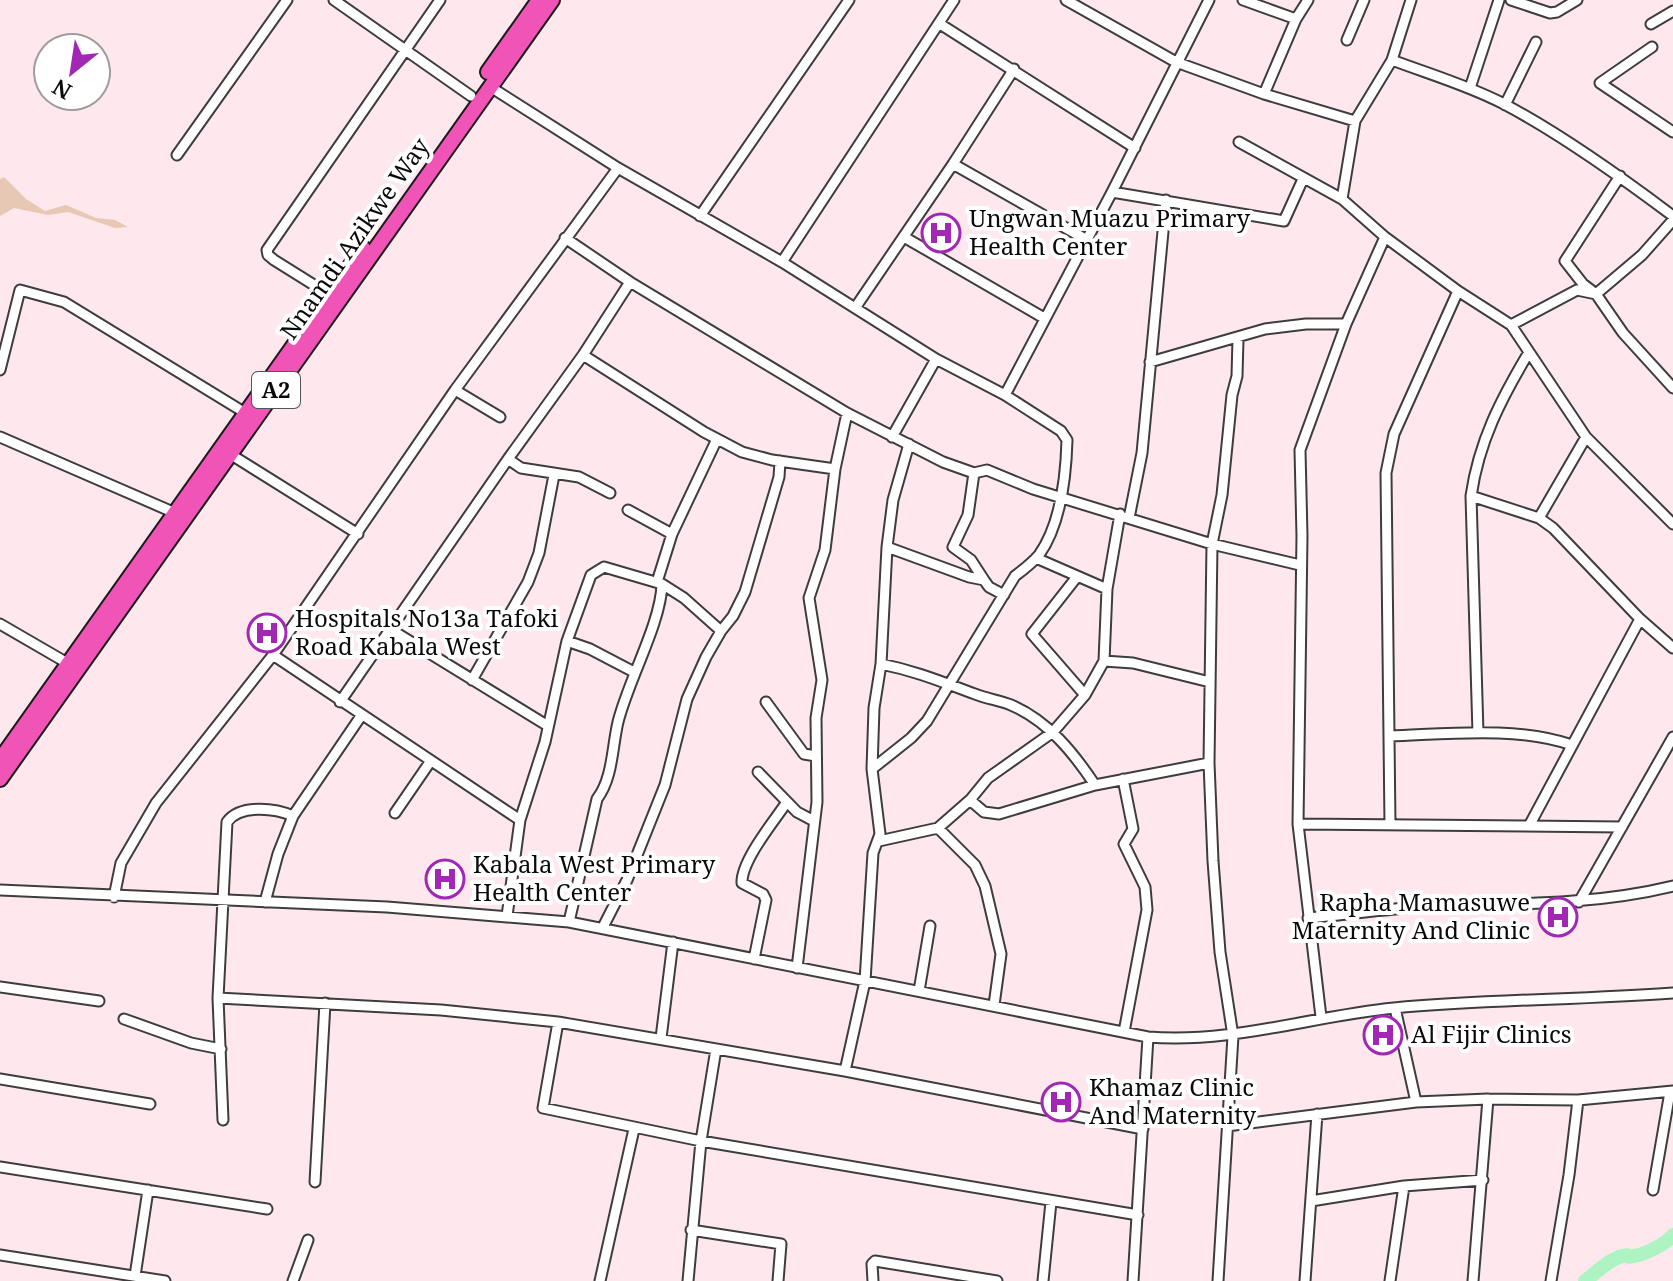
<svg xmlns="http://www.w3.org/2000/svg" width="1673" height="1281" viewBox="0 0 1673 1281" font-family="'Noto Serif',serif">
	<rect width="100%" height="100%" fill="#fee8ee"/>
	<path fill="#e6c8b4" d="M4,177L26,199L45,211L66,205L96,218L115,220L128,227L115,228L68,212L48,215L14,208L0,216V179Z"/>
	<g fill="none" stroke-linecap="round" stroke-linejoin="round">
		<path stroke="#aef4c2" stroke-width="14" d="M1585,1281C1596,1273 1608,1260 1622,1256C1634,1253 1622,1259 1634,1256C1646,1254 1666,1244 1673,1235"/>
		<defs>
			<path id="minor" d="M334,0L471,96
				M1066,0L1176,62L1264,94L1355,121
				M1243,0L1296,19
				M1511,0L1550,13L1557,12L1577,0
				M940,24L1135,148
				M1651,24L1673,11
				M1347,40L1364,0
				M1652,47L1600,83L1673,132
				M1392,60C1429,74 1467,85 1502,103C1560,133 1621,177 1673,216
				M489,86L618,168L782,262L936,359L1005,395L1061,431L1067,440C1066,477 1061,524 1039,555C1032,563 1023,570 1015,576L927,721L911,738L872,769
				M1470,88L1499,0
				M1264,94L1296,19L1308,0
				M1505,105L1536,42
				M1239,142L1342,199L1385,237L1458,291L1511,325L1586,437L1673,524
				M177,155L287,0
				M953,164L1087,240
				M1620,176L1565,261L1583,284L1596,294L1642,255L1673,220
				M1112,192L1284,221L1303,179
				M1342,199L1355,121L1392,60L1411,0
				M700,216L849,0
				M904,237L1044,318
				M565,238L630,282L847,413L943,462L974,473L987,470L1033,489L1212,544L1300,565
				M782,262L954,0
				M330,295L274,260L268,255L267,250L440,0
				M855,308L953,164L1014,69
				M1511,325L1577,290L1596,294L1623,333L1673,388
				M583,355L704,432L742,452L772,460L835,469
				M1150,362L1265,329L1306,324H1346
				M0,370L20,290L64,302L247,414
				M455,390L500,417
				M1005,395L1112,192L1209,0
				M0,437L175,513
				M892,437L936,359
				M230,454L358,534
				M508,459L521,468L579,477L610,493
				M974,473L968,515L953,547L971,560L984,580
				M1471,496L1539,518L1553,528L1640,619L1673,648
				M628,510L672,534
				M1129,518L1142,453L1166,200
				M1539,518L1586,437
				M887,547L969,577L984,580L989,587L1004,595
				M1036,558L1107,589
				M1076,578L1032,634L1085,695
				M657,582L672,534L717,439
				M0,624L69,664
				M390,629L548,726
				M567,641L590,649L634,672
				M273,655L520,820
				M1104,661L1133,663L1210,682
				M881,664C916,671 942,682 975,694C987,699 999,700 1011,705C1048,721 1073,752 1095,785
				M472,680L528,582L539,553L554,475
				M340,702L508,459L583,355L630,282
				M766,702L804,754L816,756
				M1478,733L1471,496C1479,441 1501,399 1529,352
				M1390,736C1449,734 1516,726 1572,745
				M758,772L797,812L814,821
				M1123,779L1133,829L1124,844L1145,887L1147,910L1124,1032
				M970,800L984,812L999,814L1095,785L1209,763
				M395,813L430,762
				M1298,824L1622,827
				M1390,825L1386,473L1394,434L1458,291
				M1529,826L1640,619
				M938,828L975,865L985,886L1001,954L994,1005
				M879,841L938,828L970,800L988,778L1053,732L1085,695L1104,661L1107,589L1120,514
				M0,890L387,907L569,922L1148,1037C1231,1044 1312,1016 1394,1008C1487,999 1580,1000 1673,993
				M114,897L121,863L156,803L273,655L455,390L618,168
				M265,902L278,854L293,816L361,716
				M1579,902L1673,737
				M507,916L520,820L545,742L567,641L591,575L604,567L662,584L684,598L721,631
				M1308,918C1350,914 1393,908 1436,906C1516,904 1595,905 1673,886
				M569,922L597,799C613,778 612,747 618,722C628,681 661,623 662,584
				M603,927L627,880L665,785L687,699L706,657L721,631L733,616L745,592L779,477L780,461
				M754,959L766,900L763,894L742,883C741,861 774,821 787,802
				M797,968L817,802L816,718L822,680L809,598L825,550L835,469L847,413
				M0,987L99,1001
				M919,991L930,926
				M218,998L441,1010L558,1022L845,1071L1143,1129
				M1395,1008L1416,1102
				M1321,1017L1298,824L1302,536L1300,450L1346,324L1385,237
				M124,1019L191,1043L221,1049
				M558,1022L543,1108L701,1141L1138,1215
				M661,1038L673,942
				M845,1071L865,981L873,853L880,834L872,769L874,708L881,664L887,547L893,500L909,444
				M0,1079L150,1104
				M223,1120L218,998L227,822C240,804 275,808 293,816
				M1227,1126L1416,1102L1488,1099L1578,1100L1673,1091
				M0,1167L267,1209
				M315,1182L325,1003
				M1653,1190L1670,1092
				M1311,1201L1404,1186L1483,1180
				M691,1230L781,1244L778,1281
				M0,1255L165,1281
				M135,1276L148,1190
				M293,1281L308,1240
				M600,1281L634,1129
				M688,1281L701,1141L716,1049
				M873,1281L872,1264L875,1261L997,1281
				M1043,1281L1051,1202
				M1133,1281L1148,1037
				M1218,1281L1233,1036L1220,952L1213,861L1209,763L1212,544L1222,495L1232,395L1237,376L1238,339
				M1305,1281L1317,1114
				M1390,1281L1404,1186
				M1473,1281L1488,1099
				M1551,1281L1569,1175L1578,1100"/>
			<path id="highway" d="M488,72L539,0
				M0,760L363,248
				M0,779L552,0"/>
		</defs>
		<use href="#minor" stroke="#3d3d3d" stroke-width="13"/>
		<use href="#highway" stroke="#1b1b1b" stroke-width="18"/>
		<use href="#minor" stroke="#fff" stroke-width="9"/>
		<use href="#highway" stroke="#f054b6" stroke-width="14"/>
	</g>
	<defs>
		<symbol id="hospital-ring" viewBox="-11 -11 22 22"><circle r="9.5" fill="#fff" stroke="#a227b5" stroke-width="1.5"/><path d="M-5-5h3v3.5h4V-5h3V5h-3V1.5h-4V5h-3Z" fill="#a227b5"/></symbol>
	</defs>
	<g fill-rule="evenodd">
		<use href="#hospital-ring" x="919" y="211" width="44" height="44"/>
		<use href="#hospital-ring" x="245" y="611" width="44" height="44"/>
		<use href="#hospital-ring" x="423" y="857" width="44" height="44"/>
		<use href="#hospital-ring" x="1536" y="895" width="44" height="44"/>
		<use href="#hospital-ring" x="1361" y="1013" width="44" height="44"/>
		<use href="#hospital-ring" x="1039" y="1080" width="44" height="44"/>
	</g>
	<g text-anchor="middle" stroke-width="8" stroke-linejoin="round" paint-order="stroke">
		<rect fill="#fff" stroke="#545454" stroke-width="2" x="252" y="372" width="48" height="36" rx="6"/>
		<g font-size="22" font-weight="bold" fill="#0a0a0a">
			<text x="276" y="398">A2</text>
		</g>
		<g font-size="24" fill="#0a0a0a" stroke="#fff" text-anchor="start">
			<text x="969" y="227">Ungwan Muazu Primary<tspan x="969" dy="28">Health Center</tspan></text>
			<text x="295" y="627">Hospitals No13a Tafoki<tspan x="295" dy="28">Road Kabala West</tspan></text>
			<text x="473" y="873">Kabala West Primary<tspan x="473" dy="28">Health Center</tspan></text>
			<text x="1530" y="911" text-anchor="end">Rapha Mamasuwe<tspan x="1530" dy="28">Maternity And Clinic</tspan></text>
			<text x="1411" y="1043">Al Fijir Clinics</text>
			<text x="1089" y="1096">Khamaz Clinic<tspan x="1089" dy="28">And Maternity</tspan></text>
		</g>
		<g font-size="24" fill="#0a0a0a" stroke="#fff">
			<text transform="translate(355 239) rotate(-55)" y="8">Nnamdi Azikwe Way</text>
		</g>
	</g>
	<g transform="translate(72 72) rotate(210)"><circle r="38" fill="#ffffff" stroke="#9d9d9d" stroke-width="2"/>
	<path d="M0-6L14 30L0 20L-14 30Z" fill="#a227b5"/>
	<text y="-12" font-size="22" font-weight="bold" text-anchor="middle" fill="#0a0a0a">N</text>
	</g>
</svg>
